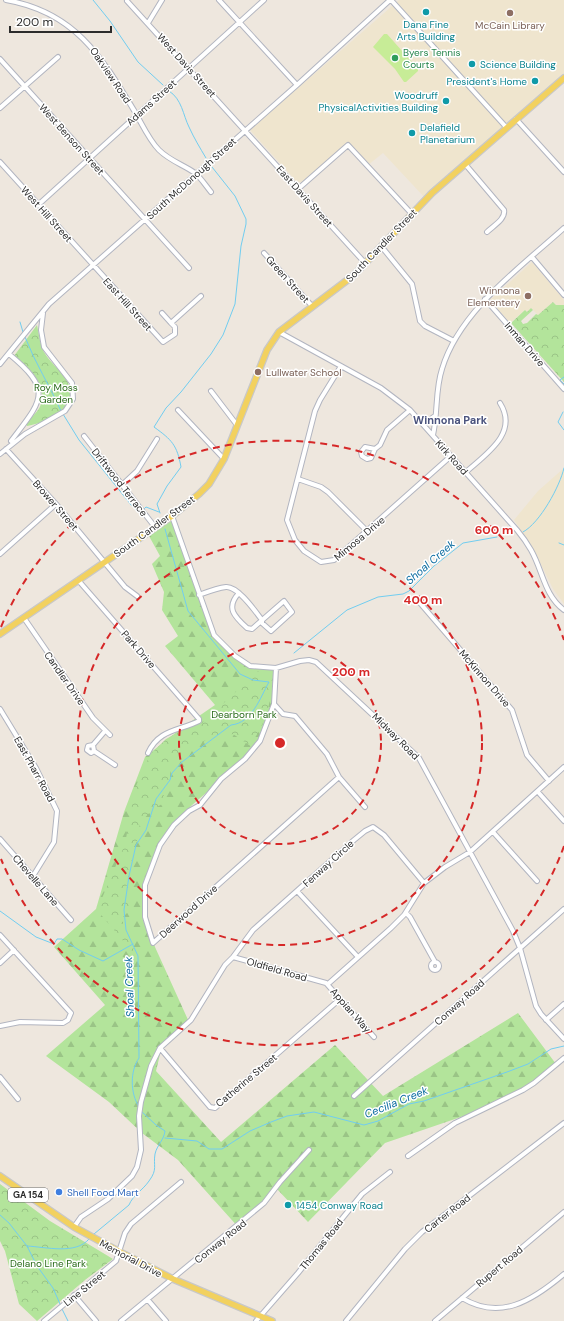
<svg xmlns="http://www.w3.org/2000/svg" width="564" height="1321" viewBox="0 0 564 1321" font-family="'DM Sans',sans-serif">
	<defs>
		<pattern id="forest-firs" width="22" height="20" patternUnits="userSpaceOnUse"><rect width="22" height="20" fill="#b3e49b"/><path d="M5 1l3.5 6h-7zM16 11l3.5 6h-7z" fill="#9ac486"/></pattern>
		<pattern id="park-crowns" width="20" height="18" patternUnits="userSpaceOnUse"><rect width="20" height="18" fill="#b3e49b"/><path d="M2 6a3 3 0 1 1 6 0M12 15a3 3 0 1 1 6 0" fill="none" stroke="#9ac486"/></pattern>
	</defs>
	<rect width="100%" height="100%" fill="#eee7de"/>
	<path fill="#efe5ce" d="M399,0H564V78L426,199L383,153L368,165L350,145L302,182H297L250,130Z
		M532,262L564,300V305H556L553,302L538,315L531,308L527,312L525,310L510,323L490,300Z
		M564,468V604L553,589L533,548L514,520L538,491Z"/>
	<path fill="url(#forest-firs)" d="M172,520C179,535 186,550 192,565C203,600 211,653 252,667C260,669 269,669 277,670L272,686L274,695L269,725L253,752L191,806L160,845L145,884V917L155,947L189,1022L162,1046L156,1071L221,1142L335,1045L383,1096L518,1013L556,1064L525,1090L487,1108L385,1143L308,1222L277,1189L239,1228L178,1160L142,1133L109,1102L46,1056L105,1005L54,947L96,909L124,812L145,757L183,727L215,705L165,646L178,636L162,610L164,592L152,564L160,556L149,536Z"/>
	<path fill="url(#park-crowns)" d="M553,302L556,305H564V382L511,323L525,310L527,312L531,308L533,310L521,321L523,324L527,323L536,314L538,315Z
		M37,325C39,334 40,344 44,352C49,361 58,368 64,376C85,406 52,421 27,426L26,424C30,417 39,412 41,404C47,385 28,365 14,356Z
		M253,672H274C270,700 269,723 249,745L233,734L206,740L174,762L171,766L169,787L164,794L162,804L152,810L140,823L137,841L131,853L133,867L125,883L129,889L133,907L123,917L122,921L129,927V936L136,956L97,910L125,844L135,788L150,755L166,739L179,732L198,727L241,687Z
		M0,1184L50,1221L113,1259L85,1280L37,1321L19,1304L5,1251L0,1241Z"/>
	<path fill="#c7ec97" d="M384,34H387L418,69V71L406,82H404L395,69L373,47Z"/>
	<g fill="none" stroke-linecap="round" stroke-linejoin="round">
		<path stroke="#71cdf0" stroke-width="1" d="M93,0L110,21L138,62L163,85
			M169,91C182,99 183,115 189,127C194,138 200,148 206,158
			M20,322L23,332
			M25,337C35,363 50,386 61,411
			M564,377L560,380L564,384
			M563,412L558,422L564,430
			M63,414L79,440L132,506L138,512L141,510
			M144,509L146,507L159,512
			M160,513L157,504L167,486L181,467C177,445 172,440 154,427L166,408L181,392L211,354L223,335L235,304L241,246L246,224V219L235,196L212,167
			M523,532C540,523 560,486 564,468
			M559,543L564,545
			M294,653L347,610L378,597L403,594L409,591L434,566L463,543L497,537
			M0,911L36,937L54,944L57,939H62L79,950L103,961L133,944
			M139,1107C130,1093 130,1071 139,1058L138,956L126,930L124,910L129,876L136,845L146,830L156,799L170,780L172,773L182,762L231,725C252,723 260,698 269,682L253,680L240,674L188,611L165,529
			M165,1138L197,1141L209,1149H222L250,1131L271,1122L287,1116L314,1112L364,1125L378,1121L409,1104L424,1101L507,1072L528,1064L551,1049L564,1046
			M0,1215L9,1223L27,1246L37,1266L53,1288L60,1304
			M94,1234L129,1205C133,1195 143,1190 149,1181C158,1169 153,1166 155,1154C157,1145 164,1140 165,1131L156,1125L141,1111
			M27,1246C46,1247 76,1255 89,1239
			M62,1309L68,1321"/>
		<defs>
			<path id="minor" d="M6,0C75,12 101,56 135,112C142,124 149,140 159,150C170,161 184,165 195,173C201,178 206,186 211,192
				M219,0L297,85
				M391,0L506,127
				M127,1L365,263
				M148,23L162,0
				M0,59L189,268
				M0,108L58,57
				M516,119L564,172
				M0,162L163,342L175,334V327L171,323L201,296
				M465,164L504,210C506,219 493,226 487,232
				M298,189L348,145L411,213
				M38,205L264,0
				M381,246L412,284L420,321L425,326L454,341
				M264,253L312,306
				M532,257L564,295
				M485,299L564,389
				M162,313L171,323
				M279,332L381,388L410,410L517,530C522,536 527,543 531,550C543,571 544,595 564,610
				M9,354C54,391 42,400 11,441
				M0,364L49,304L297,85L390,0
				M341,366L320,400L315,411L287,520L295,540L304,551L321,562L334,560L451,456
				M211,391L237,425
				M178,410L224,459
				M421,422L428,421L435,416
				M433,435C438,413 435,390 442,369C459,311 521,267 564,228
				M84,436L155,527
				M6,449L56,504L125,587L137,596
				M375,449L371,458L367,459L362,456L361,452L365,447L375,449L380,445L387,430L410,410
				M0,454L25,434L65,411L73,399L72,383L44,347L41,330L43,313
				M466,472C486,454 519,433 500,403
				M298,479L321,487L328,492L367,531
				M122,485L137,471L157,439
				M172,516L214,635L235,656L250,666L276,668L300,661L309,660L316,662L419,758L513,931L520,948L536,1006L541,1014L564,1039
				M0,554L56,504
				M78,580L199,719V721C179,731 159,729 148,753
				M199,595C207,592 217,588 226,587C238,586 255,611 262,620V623L271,631L292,612L284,601L252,629L247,628C235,617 225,608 239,593
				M420,603L512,710L527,755L549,781
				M24,618L93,718L110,735
				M276,668L274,704L260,741L245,759L221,779L200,805L189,811L174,825L160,845L145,885V917L153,943L339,777
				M274,704L283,714L295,716L327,754L339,777L365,807
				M0,709L36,768L57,811L54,842L33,876
				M105,731L93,745L94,751L115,765
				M93,745L88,746L87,750L91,753L94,751
				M538,792L564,821
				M493,832L537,881
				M0,839L71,920
				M297,891L358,957
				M406,913L410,917L435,962
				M0,935L71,1013L68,1020L63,1023L20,1022L0,1026
				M233,957L326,983L374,1037
				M431 966a4 4 0 1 1 8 0a4 4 0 1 1-8 0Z
				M0,963L14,950
				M328,984L391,928L404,915L424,883L445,867L470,852L564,767
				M546,1020L564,1004
				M160,1048L210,1107L215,1108L340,999
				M0,1077L18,1099
				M354,1096L564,909
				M408,1156L455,1123L523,1090L534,1083L564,1058
				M74,1227L81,1217L108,1199L132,1176L137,1167L141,1150L139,1116L141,1102L151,1066L160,1048L191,1020L225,965L233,957L253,930L354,840L365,831L373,827L384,835L424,883
				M74,1295L96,1321
				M462,1298C500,1321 532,1301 564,1274
				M148,1300L166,1321
				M44,1321L116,1261L125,1233L131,1224L181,1182
				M121,1321L264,1203L280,1182L309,1150
				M256,1321L298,1273L362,1194L390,1172
				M346,1321L405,1249L422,1232L564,1123
				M435,1321L564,1212"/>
			<path id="major" d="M0,634L172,516L199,494L209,484L224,459L267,350L279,332L354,275L432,193L564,78
				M0,1176L74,1227L118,1251L173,1279L272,1321"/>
		</defs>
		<use href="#minor" stroke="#b2b5c0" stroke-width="6"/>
		<use href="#major" stroke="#c8c8c8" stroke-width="8"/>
		<use href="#minor" stroke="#fff" stroke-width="4"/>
		<use href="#major" stroke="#f2d15f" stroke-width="5.5"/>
	</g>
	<g fill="none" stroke="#d62828" stroke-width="2" stroke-dasharray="7 5">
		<circle cx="280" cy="743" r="101"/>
		<circle cx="280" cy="743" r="202"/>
		<path d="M564 846A302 302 0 0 1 1 859M1 627A302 302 0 0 1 564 640"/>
	</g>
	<g fill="#0f9aa8" stroke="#fff" stroke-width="1.5">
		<circle cx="426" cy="12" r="4"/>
		<circle cx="472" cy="64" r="4"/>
		<circle cx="535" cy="81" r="4"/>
		<circle cx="446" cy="101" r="4"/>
		<circle cx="412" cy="133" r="4"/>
		<circle cx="288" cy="1205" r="4"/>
	</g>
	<g fill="#8d6e63" stroke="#fff" stroke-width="1.5">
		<circle cx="510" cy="13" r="4"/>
		<circle cx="528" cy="296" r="4"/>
		<circle cx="258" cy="372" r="4"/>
	</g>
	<circle fill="#2e9e5b" stroke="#fff" stroke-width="1.5" cx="395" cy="58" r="4"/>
	<circle fill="#3f7fe0" stroke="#fff" stroke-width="1.5" cx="59" cy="1192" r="4"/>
	<g text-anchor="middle" stroke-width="3" stroke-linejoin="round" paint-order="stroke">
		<rect fill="#fff" stroke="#6b6b6b" stroke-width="1" x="8" y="1188" width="40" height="14" rx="3"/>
		<g font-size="9" font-weight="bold" fill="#2c2c2c">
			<text x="28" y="1198">GA 154</text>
		</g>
		<g font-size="10" fill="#0d838f" stroke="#fff" text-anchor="start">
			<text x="426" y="28" text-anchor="middle">Dana Fine<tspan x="426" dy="12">Arts Building</tspan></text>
			<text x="480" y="68">Science Building</text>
			<text x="527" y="85" text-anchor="end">President's Home</text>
			<text x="438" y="99" text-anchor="end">Woodruff<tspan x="438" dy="12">PhysicalActivities Building</tspan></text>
			<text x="420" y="131">Delafield<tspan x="420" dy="12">Planetarium</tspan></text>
			<text x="296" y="1209">1454 Conway Road</text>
		</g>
		<g font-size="10" fill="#785e54" stroke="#fff">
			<text x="510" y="29">McCain Library</text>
			<text x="520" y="294" text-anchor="end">Winnona<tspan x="520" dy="12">Elementery</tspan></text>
			<text x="266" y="376" text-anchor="start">Lullwater School</text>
		</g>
		<g font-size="10" fill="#27864d" stroke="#fff" text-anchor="start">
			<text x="403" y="56">Byers Tennis<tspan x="403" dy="12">Courts</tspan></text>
		</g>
		<g font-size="10" fill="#2c2c2c" stroke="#fff">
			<text transform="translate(187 65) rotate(48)" y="4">West Davis Street</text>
			<text transform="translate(111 75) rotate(56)" y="4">Oakview Road</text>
			<text transform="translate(151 102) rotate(-42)" y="4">Adams Street</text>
			<text transform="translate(72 139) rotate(48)" y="4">West Benson Street</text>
			<text transform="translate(191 178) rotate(-42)" y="4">South McDonough Street</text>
			<text transform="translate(305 196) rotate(48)" y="4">East Davis Street</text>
			<text transform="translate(47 214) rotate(48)" y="4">West Hill Street</text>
			<text transform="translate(381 245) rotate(-46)" y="4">South Candler Street</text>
			<text transform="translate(288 279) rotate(48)" y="4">Green Street</text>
			<text transform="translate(128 304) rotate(48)" y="4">East Hill Street</text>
			<text transform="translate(525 344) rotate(49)" y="4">Inman Drive</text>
			<text transform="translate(452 457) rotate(48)" y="4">Kirk Road</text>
			<text transform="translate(120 482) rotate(52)" y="4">Driftwood Terrace</text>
			<text transform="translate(56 505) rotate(49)" y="4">Brower Street</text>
			<text transform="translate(154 526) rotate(-36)" y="4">South Candler Street</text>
			<text transform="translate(359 538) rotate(-40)" y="4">Mimosa Drive</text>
			<text transform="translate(139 649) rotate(49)" y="4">Park Drive</text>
			<text transform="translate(65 678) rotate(55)" y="4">Candler Drive</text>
			<text transform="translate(485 678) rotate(49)" y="4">McKinnon Drive</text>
			<text transform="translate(396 736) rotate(45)" y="4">Midway Road</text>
			<text transform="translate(35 769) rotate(61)" y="4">East Pharr Road</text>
			<text transform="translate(328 863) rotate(-42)" y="4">Fenway Circle</text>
			<text transform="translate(36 880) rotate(49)" y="4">Chevelle Lane</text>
			<text transform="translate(188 911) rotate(-42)" y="4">Deerwood Drive</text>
			<text transform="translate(277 969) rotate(16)" y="4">Oldfield Road</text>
			<text transform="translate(459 1002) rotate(-42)" y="4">Conway Road</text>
			<text transform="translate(351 1010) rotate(49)" y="4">Appian Way</text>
			<text transform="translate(246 1080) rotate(-40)" y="4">Catherine Street</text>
			<text transform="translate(447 1213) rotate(-38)" y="4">Carter Road</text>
			<text transform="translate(220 1241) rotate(-39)" y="4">Conway Road</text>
			<text transform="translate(321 1244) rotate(-51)" y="4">Thomas Road</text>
			<text transform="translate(131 1258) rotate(28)" y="4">Memorial Drive</text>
			<text transform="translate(499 1266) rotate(-40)" y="4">Rupert Road</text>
			<text transform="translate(84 1288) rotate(-39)" y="4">Line Street</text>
		</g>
		<g font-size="10" fill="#2a6b1a" stroke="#fff">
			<text x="56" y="391">Roy Moss<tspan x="56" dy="12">Garden</tspan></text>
			<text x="244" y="718">Dearborn Park</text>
			<text x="48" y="1267">Delano Line Park</text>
		</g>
		<g font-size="10" fill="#366cbe" stroke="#fff" text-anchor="start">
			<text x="67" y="1196">Shell Food Mart</text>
		</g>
		<g font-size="11" font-weight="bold" fill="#4b547e" stroke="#fff">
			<text x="450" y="424">Winnona Park</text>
		</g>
		<g font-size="11" font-style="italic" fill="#0c6ca0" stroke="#fff">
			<text transform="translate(430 562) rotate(-41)" y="4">Shoal Creek</text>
			<text transform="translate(129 987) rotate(-92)" y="4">Shoal Creek</text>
			<text transform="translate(396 1102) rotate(-22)" y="4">Cecilia Creek</text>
		</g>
	</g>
	<circle cx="280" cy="743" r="6" fill="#d62828" stroke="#fff" stroke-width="2"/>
	<g font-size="12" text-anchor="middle" font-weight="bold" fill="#d62828" stroke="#fff" stroke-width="3" stroke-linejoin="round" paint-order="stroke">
		<text x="494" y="534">600 m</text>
		<text x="423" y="604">400 m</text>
		<text x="351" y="676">200 m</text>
	</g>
	<path d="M10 26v6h101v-6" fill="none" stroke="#2c2c2c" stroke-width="2"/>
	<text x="16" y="26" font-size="12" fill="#2c2c2c" stroke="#ffffff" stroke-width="3" paint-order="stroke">200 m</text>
</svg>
